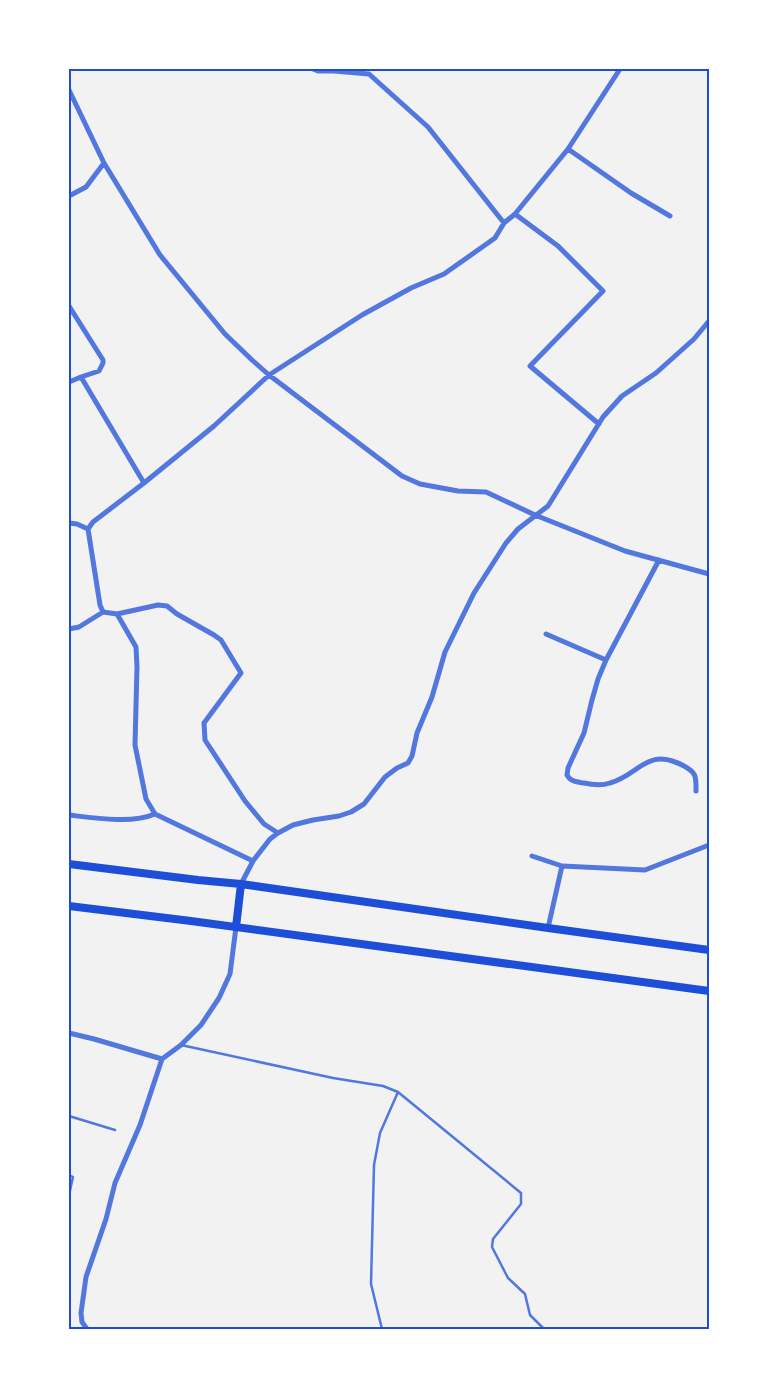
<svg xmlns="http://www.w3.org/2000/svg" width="778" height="1398" viewBox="0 0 778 1398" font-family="'Playfair Display',serif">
	<rect width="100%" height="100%" fill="#f2f2f2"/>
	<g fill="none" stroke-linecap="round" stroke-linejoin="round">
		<path stroke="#5277de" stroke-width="2.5" d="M181,1045L333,1078L383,1086L398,1092L521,1193V1204L493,1239L492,1247L508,1278L525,1294L530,1315L544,1329
			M69,1116L115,1130
			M69,1175L73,1177L69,1195
			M382,1329L371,1284L374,1165L380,1133L398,1092"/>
		<path stroke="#5277de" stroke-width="5" d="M313,69L318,71H334L369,74L428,127L504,223
			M69,90L104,163L160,255L225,334L252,360L269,375L402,476L420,484L458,491L486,492L535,515L625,551L709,574
			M568,149L631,193L670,216
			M69,196L86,187L104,163
			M515,214L558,246L603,291L530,366L599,424
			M69,306L103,360V363L99,371L81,377
			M69,382L81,377L144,483
			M69,523L77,524L88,529
			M659,560L606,660L598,679L592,700L584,733L568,768L567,775C571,782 577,782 584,783C593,785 601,786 610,783C640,775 646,746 684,766C697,773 696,777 696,791
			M103,612L117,614L158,605L167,606L177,614L214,635L221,640L241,673L204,723L205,740L245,801L264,824L278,833
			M117,614L136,647L137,667L135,745L146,799L155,814
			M69,629L79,627L103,612L100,605L88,529L93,522L144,483L214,426L269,375L362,315L411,288L444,274L495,238L504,223L515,214L568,149L620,69
			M546,634L606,660
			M69,815C94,818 132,824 155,814L253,861
			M532,856L562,866
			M241,884L253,861L270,839L278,833L293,825L313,820L339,816L351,812L364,804L385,777L397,768L408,763L412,756L417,733L432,697L445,652L474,593L506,543L518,529L548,506L603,417L622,396L656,373L694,339L709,321
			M548,928L562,866L645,870L709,845
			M69,1033L94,1039L162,1059
			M87,1329L82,1322L81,1313L86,1277L106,1219L115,1183L140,1125L162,1059L181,1045L201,1025L219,998L230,974L236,927"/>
		<path stroke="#1d4ed8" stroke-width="8" d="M69,864L198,880L241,884L548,928L709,950
			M69,906L191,921L709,991
			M236,927L241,884"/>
	</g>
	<rect width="778" height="1398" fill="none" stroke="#ffffff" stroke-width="140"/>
	<rect x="70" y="70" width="638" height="1258" fill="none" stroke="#1d4ed8" stroke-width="2"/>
</svg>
